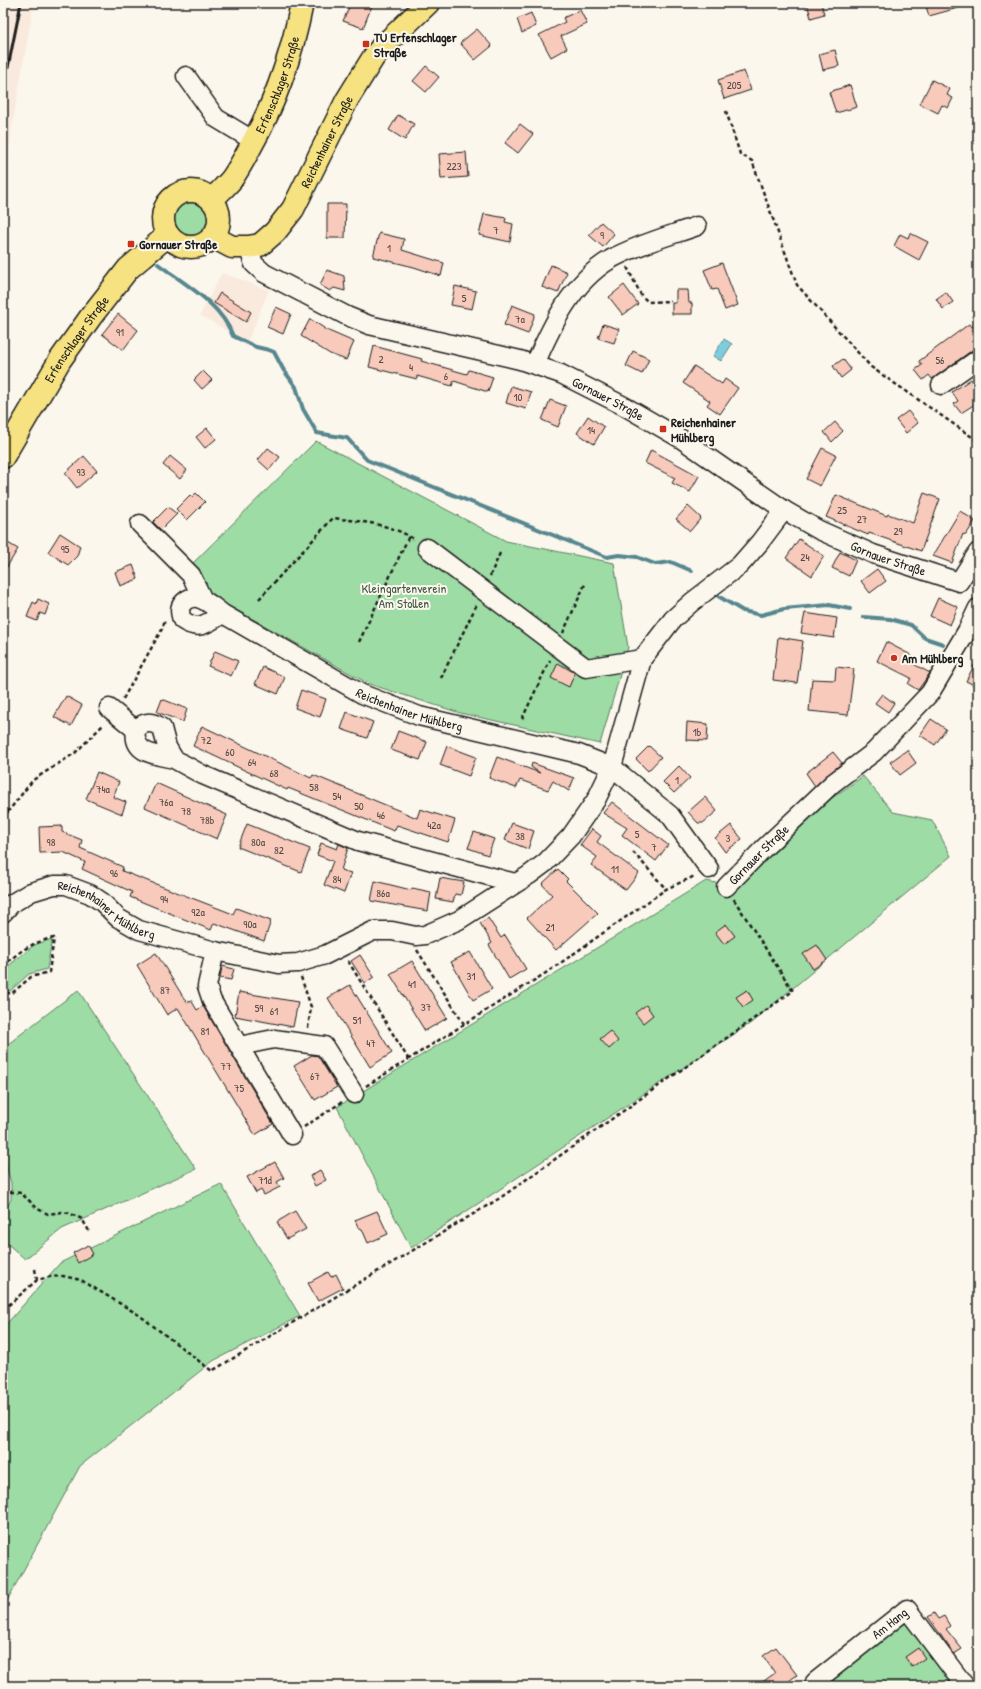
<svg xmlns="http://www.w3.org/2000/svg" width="981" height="1689" viewBox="0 0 981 1689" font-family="'Patrick Hand',sans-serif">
	<rect width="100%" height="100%" fill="#fbf7ec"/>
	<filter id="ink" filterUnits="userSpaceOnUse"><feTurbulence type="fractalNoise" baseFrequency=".025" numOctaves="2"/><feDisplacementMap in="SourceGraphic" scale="8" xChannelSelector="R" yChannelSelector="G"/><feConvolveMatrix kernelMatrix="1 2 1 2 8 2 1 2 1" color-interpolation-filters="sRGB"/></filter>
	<g filter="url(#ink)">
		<path fill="#faeadd" d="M3,3H34L12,127L8,161L3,177Z
			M222,273L269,290L247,343L200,315Z"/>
		<path fill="#9ddca4" stroke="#5c7c60" d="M163 219a28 28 0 1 1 56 0a28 28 0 1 1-56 0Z
			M316,441L506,541L614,563L628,647L600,744L460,713L369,684L215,598L186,570Z
			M863,776L893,812L932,820L951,856L751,1023L411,1248L337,1107L706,881L721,884L815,810Z
			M52,939L47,969L29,974L10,991L3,989V971L7,967L34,945Z
			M78,990L196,1169L62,1229L25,1259L3,1240V1216L11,1199V1183L3,1153V1048Z
			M221,1184L300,1316L213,1361L80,1466L3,1608V1328L60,1263Z
			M907,1622L956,1686H819Z"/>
		<path fill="#7ecddc" stroke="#57868f" d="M724,339L732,344L721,361L713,356Z"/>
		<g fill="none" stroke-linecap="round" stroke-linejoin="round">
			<path stroke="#57868f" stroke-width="4" d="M158,264C186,285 220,303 233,336L256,347L269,350L274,352L283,369L296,387L303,409L317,433L347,438L367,460L607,557L619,555L637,557L655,564L671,562L692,571
				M718,596L743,611L761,615L784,609L829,605L850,609
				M863,617L890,619L911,625L925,638L943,644"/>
		</g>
		<path fill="#f8cabb" stroke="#1c1c1c" d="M351,3H373L363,28L343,21Z
			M807,3H821L824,14L811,18Z
			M925,3H964L965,6L929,16Z
			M580,10L587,24L561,36L567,48L551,57L539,35L565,22L563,18Z
			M531,13L536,26L522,33L517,19Z
			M477,29L492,46L475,60L460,43Z
			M835,50L839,66L823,70L819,54Z
			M426,66L439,77L426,92L413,81Z
			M744,71L751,90L724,99L718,80Z
			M932,80L950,89L947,95L953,98L948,108L942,105L938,113L920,104Z
			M850,85L857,107L836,113L829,92Z
			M398,115L414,124L405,140L389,130Z
			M520,124L533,134L518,153L505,143Z
			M466,152L468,177L441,179L439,154Z
			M327,204H346L345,238H327Z
			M484,214L506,218L505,222L513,224L510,242L479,235Z
			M601,222L614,234L603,247L589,235Z
			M379,233L404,239L402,250L444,263L441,276L414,267L373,257Z
			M910,233L928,242L919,260L894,246L900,234L908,238Z
			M722,263L738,305L725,310L717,289L712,290L704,270Z
			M551,265L567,272L558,293L542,287Z
			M327,270L344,276L345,291L334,288L330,291L320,285Z
			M624,285L638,304L623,315L609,297Z
			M455,286L476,291L472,309L451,305Z
			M676,290H688L689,303H692V314H672V303H676Z
			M946,292L953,302L943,309L936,299Z
			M220,293L251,312L246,322L214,303Z
			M512,305L535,314L528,334L504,325Z
			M276,307L291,314L283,334L267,327Z
			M118,314L138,330L123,350L102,334Z
			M310,319L324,328V329L354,342L346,360L330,354L301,336Z
			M978,322V346L932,379L929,375L923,380L915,370L922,365L919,361L969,324L971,327Z
			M603,324L619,329L614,343L598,338Z
			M374,346L422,359L421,361L467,374L469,370L493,377L488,392L454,381L452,386L417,376V379L369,367Z
			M633,351L649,359L642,374L626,366Z
			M843,359L851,370L841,378L833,366Z
			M694,366L722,384L725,379L738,388L720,414L707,405L710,401L683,383Z
			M203,371L212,380L202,389L194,380Z
			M971,379L978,388V402L961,413L954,404L958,401L952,392Z
			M511,386L531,392L526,409L506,403Z
			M550,400L566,406L558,427L542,420Z
			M908,411L918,423L906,433L896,420Z
			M588,416L604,427L594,444L577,433Z
			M835,422L843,431L832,442L824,432Z
			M207,428L216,439L205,448L196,437Z
			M268,448L280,457L269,470L258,460Z
			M822,448L836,455L820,486L806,479Z
			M651,450L699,476L690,492L672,483L675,478L645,463Z
			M84,456L97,471L77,488L65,473Z
			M170,456L187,470L180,479L163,465Z
			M196,493L205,502L187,520L176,509L190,495L192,497Z
			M924,493L940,499L921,551L869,533L868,535L826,517L836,495L887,516L888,514L913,523Z
			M688,506L701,518L690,531L676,519Z
			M168,507L177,514L161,530L153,522Z
			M960,511L975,521L966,535L963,534L952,563L933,556Z
			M60,533L80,546L77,556L68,565L48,552Z
			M799,539L824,556L812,576L786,558Z
			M3,540L18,549L3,573Z
			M840,552L856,560L849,576L832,568Z
			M133,565L138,579L120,586L115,572Z
			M877,569L886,581L870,593L861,581Z
			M938,598L958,607L950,625L930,616Z
			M38,599L49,604L45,615L40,613L37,621L27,617L33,602L36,604Z
			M805,613L837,618L834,638L801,633Z
			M778,637L803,641L797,683L773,680Z
			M886,642L911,655L908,661L930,673L918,690L908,684L911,678L877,661Z
			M215,651L238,661L231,676L208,666Z
			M978,658V687L966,681Z
			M558,663L575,673L569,687L551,678Z
			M263,667L285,677L278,694L255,684Z
			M836,667L854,669L848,715L809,711L812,679L835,680Z
			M301,690L326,699L320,717L295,708Z
			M882,694L894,703L888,712L875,703Z
			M66,696L82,705L71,726L54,717Z
			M162,699L187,709L183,722L157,712Z
			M347,712L373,722L367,738L341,729Z
			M931,719L946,729L935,745L920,735Z
			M687,722L708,724L707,741L686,740Z
			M202,726L311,778L313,775L417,818L420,809L455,820L448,842L397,825L394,831L288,788L287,790L242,769L193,746Z
			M398,731L427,742L420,760L391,750Z
			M447,746L476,757L469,776L440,765Z
			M649,746L661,757L648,771L636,759Z
			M907,750L916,763L900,775L890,762Z
			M833,752L842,763L815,786L806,773Z
			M497,757L540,773L531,767L532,763L574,778L569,791L553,781L548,790L520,780L516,788L489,778Z
			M679,766L690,778L674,793L663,782Z
			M97,772L119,782L113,797L126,802L122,814L86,799Z
			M156,783L227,815L217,839L145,807Z
			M705,797L717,811L703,823H698L688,812Z
			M612,802L668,845L656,861L622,835L627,828L603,813Z
			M512,823L534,831L528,849L505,840Z
			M247,824L310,849L301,872L238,847Z
			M731,825L742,839L725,852L715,838Z
			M62,826V832L82,840L80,848L123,867L122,871L233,914L236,908L271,921L264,941L214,923L211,930L130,897L132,892L82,869L85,862L63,852L40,853L39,827Z
			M592,829L601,836L597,842L639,873L626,890L591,865L597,857L580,845Z
			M474,832L494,839L488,855L468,848Z
			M321,843L337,849L339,844L348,848L341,870L351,873L344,893L324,885L333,861L317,855Z
			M558,869L568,879L566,881L598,913L556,950L527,918L552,895L542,884Z
			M440,878L464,882L461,895L455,894L453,902L436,899Z
			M375,881L411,890L412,888L431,892L428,911L371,901Z
			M488,918L501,938L505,935L526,969L509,979L489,945L492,943L480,923Z
			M726,924L735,936L724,944L715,932Z
			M817,945L827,960L813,969L803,954Z
			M470,952L492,989L473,1000L451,962Z
			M156,953L187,1003L191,1000L197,1010L203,1006L273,1124L255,1135L178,1008L167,1015L137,965Z
			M360,955L374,977L365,983L351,961Z
			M412,961L447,1018L425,1031L390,974Z
			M222,966L234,969L231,980L220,978Z
			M350,985L392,1053L370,1067L328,998Z
			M747,990L753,1000L743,1007L736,997Z
			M239,992L298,1002L293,1027L235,1016Z
			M646,1005L653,1015L643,1023L635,1013Z
			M610,1031L618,1041L609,1049L600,1039Z
			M312,1055L318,1056L337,1087L315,1100L294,1066Z
			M275,1162L284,1178L277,1182L280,1187L264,1195L261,1190L256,1193L247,1177Z
			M320,1170L326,1180L315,1186L310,1176Z
			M295,1211L306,1229L287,1239L277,1222Z
			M377,1211L388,1234L368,1243L362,1229L358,1227L355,1220Z
			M88,1245L93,1254L78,1263L73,1253Z
			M328,1272L331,1277L336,1274L343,1288L318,1301L308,1283Z
			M934,1613L938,1619L944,1616L950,1626L946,1629L962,1649L954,1654L928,1617Z
			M776,1647L797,1675L782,1686H757L775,1673L763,1656Z
			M918,1648L925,1658L912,1667L905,1657Z"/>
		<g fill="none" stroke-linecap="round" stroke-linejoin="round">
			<defs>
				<g id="minor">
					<path d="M186,76L216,118L254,141"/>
					<path id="s1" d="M248,247L254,264L264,273L347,316L369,325L520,360L561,374L624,406L683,440L784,510L819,530L873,554L959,582L978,552"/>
					<path d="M535,364C552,325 572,282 611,259C636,245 669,236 697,226"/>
					<path d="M941,385L978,359"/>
					<path d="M140,524L191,575L203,600"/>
					<path d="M427,548L586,668L642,659"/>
					<path id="s2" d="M223,614C206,623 200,632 182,620C180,613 178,608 184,602C197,590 212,606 223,614L362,694L419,716L579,754L612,767L670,815L709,869"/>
					<path d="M109,708L136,730"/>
					<path d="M174,759C156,755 132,754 136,730C144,721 152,721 162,728L167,747L174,759L203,775L358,841L515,883"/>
					<path id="s3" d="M726,887L763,849L833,783L874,752L930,693L967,631L978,608"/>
					<path id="s4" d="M3,913L11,904L31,892L54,885H66L90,894L102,902L118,918L139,930L215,951L279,964L298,963L325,955L373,931H392L416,936L425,935L459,920L529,875L545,863L571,836L596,800L612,767L642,659L673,619L692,602L740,565L760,542L784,510"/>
					<path d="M215,951L207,986L212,1001L292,1135"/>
					<path d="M239,1046L274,1039L324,1046L354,1094"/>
					<path id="s5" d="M815,1682L907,1609L965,1686"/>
				</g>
				<g id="major">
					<circle cx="191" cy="219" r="28"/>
					<path id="s6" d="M212,200C218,193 225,187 231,180C239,169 245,157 251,146C277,100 292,54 302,3"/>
					<path id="s7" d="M213,237L232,247H248L260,245L275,232L293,209L347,100L373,58L381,48L428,3"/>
					<path id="s8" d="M3,457L60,360L92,315L128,269L168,235"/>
				</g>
			</defs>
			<use href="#minor" stroke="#1c1c1c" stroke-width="21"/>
			<use href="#major" stroke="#1c1c1c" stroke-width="25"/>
			<path stroke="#1c1c1c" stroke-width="2.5" stroke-dasharray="4 3" stroke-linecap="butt" d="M726,111L740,154L752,161L797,285L871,367L978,441
				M627,267L641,295L648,302L671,301
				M490,576L500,553
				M259,599L333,518C362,522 390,523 415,540
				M563,633L586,582
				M359,642L409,536
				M441,678L477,604
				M123,699L163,627L165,619
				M522,719L550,660
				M3,818L33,780L75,753L104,724
				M633,852L666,889
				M417,950L464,1024
				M348,961L409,1060
				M3,967C16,953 34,941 54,938L49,972L31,977L11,994L3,991
				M301,977L311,1007L308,1028
				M366,1086L549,971L666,889L695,876
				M304,1127L342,1102
				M3,1191L21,1193L38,1209L48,1214L62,1212L69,1213L82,1219L89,1231
				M35,1269L37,1280
				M3,1310L37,1280L49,1277L63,1276L81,1280L139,1315L212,1371L500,1198L793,991L733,898"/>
			<use href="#minor" stroke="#fbf7ec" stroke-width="18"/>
			<use href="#major" stroke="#f6e281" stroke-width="22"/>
			<path stroke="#1c1c1c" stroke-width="3" d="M3,92L21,3"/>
		</g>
	</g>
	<g fill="#c8321e" stroke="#fbf7ec" stroke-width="1.5">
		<rect x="362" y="40" width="8" height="8" rx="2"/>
		<rect x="127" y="240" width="8" height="8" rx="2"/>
		<rect x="659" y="425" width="8" height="8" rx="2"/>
		<circle cx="894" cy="658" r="4"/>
	</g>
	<g text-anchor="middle" stroke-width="4" stroke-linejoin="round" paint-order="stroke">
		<g font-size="11" fill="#534844">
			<text x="734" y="89">205</text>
			<text x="454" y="170">223</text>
			<text x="496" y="234">7</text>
			<text x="602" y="239">9</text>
			<text x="389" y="252">1</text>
			<text x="464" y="302">5</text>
			<text x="520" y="323">7a</text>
			<text x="120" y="336">91</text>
			<text x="381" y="363">2</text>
			<text x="940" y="364">56</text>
			<text x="411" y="371">4</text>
			<text x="446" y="380">6</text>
			<text x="518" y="401">10</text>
			<text x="591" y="434">14</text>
			<text x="81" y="476">93</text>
			<text x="842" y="514">25</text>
			<text x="862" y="523">27</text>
			<text x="898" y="535">29</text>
			<text x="65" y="553">95</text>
			<text x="805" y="561">24</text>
			<text x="697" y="736">1b</text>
			<text x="206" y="744">72</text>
			<text x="230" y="756">60</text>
			<text x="252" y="766">64</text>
			<text x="274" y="777">68</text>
			<text x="677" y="784">1</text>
			<text x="314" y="791">58</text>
			<text x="103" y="793">74a</text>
			<text x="337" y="800">54</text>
			<text x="166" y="806">76a</text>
			<text x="359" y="810">50</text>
			<text x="186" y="815">78</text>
			<text x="381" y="819">46</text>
			<text x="207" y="824">78b</text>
			<text x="434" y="829">42a</text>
			<text x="637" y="838">5</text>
			<text x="520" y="840">38</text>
			<text x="728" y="842">3</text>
			<text x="51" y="846">98</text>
			<text x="258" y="846">80a</text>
			<text x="654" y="851">7</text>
			<text x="279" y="854">82</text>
			<text x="615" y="873">11</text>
			<text x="114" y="877">96</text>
			<text x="337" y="883">84</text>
			<text x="383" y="897">86a</text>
			<text x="164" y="903">94</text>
			<text x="198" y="916">92a</text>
			<text x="250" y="928">90a</text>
			<text x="550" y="931">21</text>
			<text x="471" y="980">31</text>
			<text x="412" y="988">41</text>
			<text x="165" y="994">87</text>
			<text x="426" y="1011">37</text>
			<text x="259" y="1012">59</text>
			<text x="274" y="1015">61</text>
			<text x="357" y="1024">51</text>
			<text x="205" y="1035">81</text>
			<text x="371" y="1047">47</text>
			<text x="226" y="1070">77</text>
			<text x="315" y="1080">67</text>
			<text x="239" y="1092">75</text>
			<text x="265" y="1184">71d</text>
		</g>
		<g font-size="13" font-weight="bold" fill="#1c1c1c" stroke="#fbf7ec" text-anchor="start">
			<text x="374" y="42">TU Erfenschlager<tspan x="374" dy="15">Straße</tspan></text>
			<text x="139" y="249">Gornauer Straße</text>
			<text x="671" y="427">Reichenhainer<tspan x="671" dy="15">Mühlberg</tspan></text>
			<text x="902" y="663">Am Mühlberg</text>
		</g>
		<g font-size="13" fill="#1c1c1c" stroke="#fbf7ec">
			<text dy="5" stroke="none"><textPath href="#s6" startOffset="134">Erfenschlager Straße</textPath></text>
			<text dy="5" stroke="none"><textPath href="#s7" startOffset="174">Reichenhainer Straße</textPath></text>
			<text dy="5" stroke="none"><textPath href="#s8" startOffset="139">Erfenschlager Straße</textPath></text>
			<text dy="5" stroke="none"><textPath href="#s1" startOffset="400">Gornauer Straße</textPath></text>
			<text dy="5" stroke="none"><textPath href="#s1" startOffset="724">Gornauer Straße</textPath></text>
			<text dy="5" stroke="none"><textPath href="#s2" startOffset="320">Reichenhainer Mühlberg</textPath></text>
			<text dy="5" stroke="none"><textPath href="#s3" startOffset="46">Gornauer Straße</textPath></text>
			<text dy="5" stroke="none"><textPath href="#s4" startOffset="119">Reichenhainer Mühlberg</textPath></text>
			<text dy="5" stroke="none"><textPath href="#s5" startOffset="95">Am Hang</textPath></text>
		</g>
		<g font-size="13" fill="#435645" stroke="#fbf7ec">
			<text x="404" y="593">Kleingartenverein<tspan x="404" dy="15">Am Stollen</tspan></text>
		</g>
	</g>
	<rect width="981" height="1689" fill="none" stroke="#fbf7ec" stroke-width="16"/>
	<rect x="8" y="8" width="965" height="1673" fill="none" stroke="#1c1c1c" stroke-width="1.5" filter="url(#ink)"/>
</svg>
